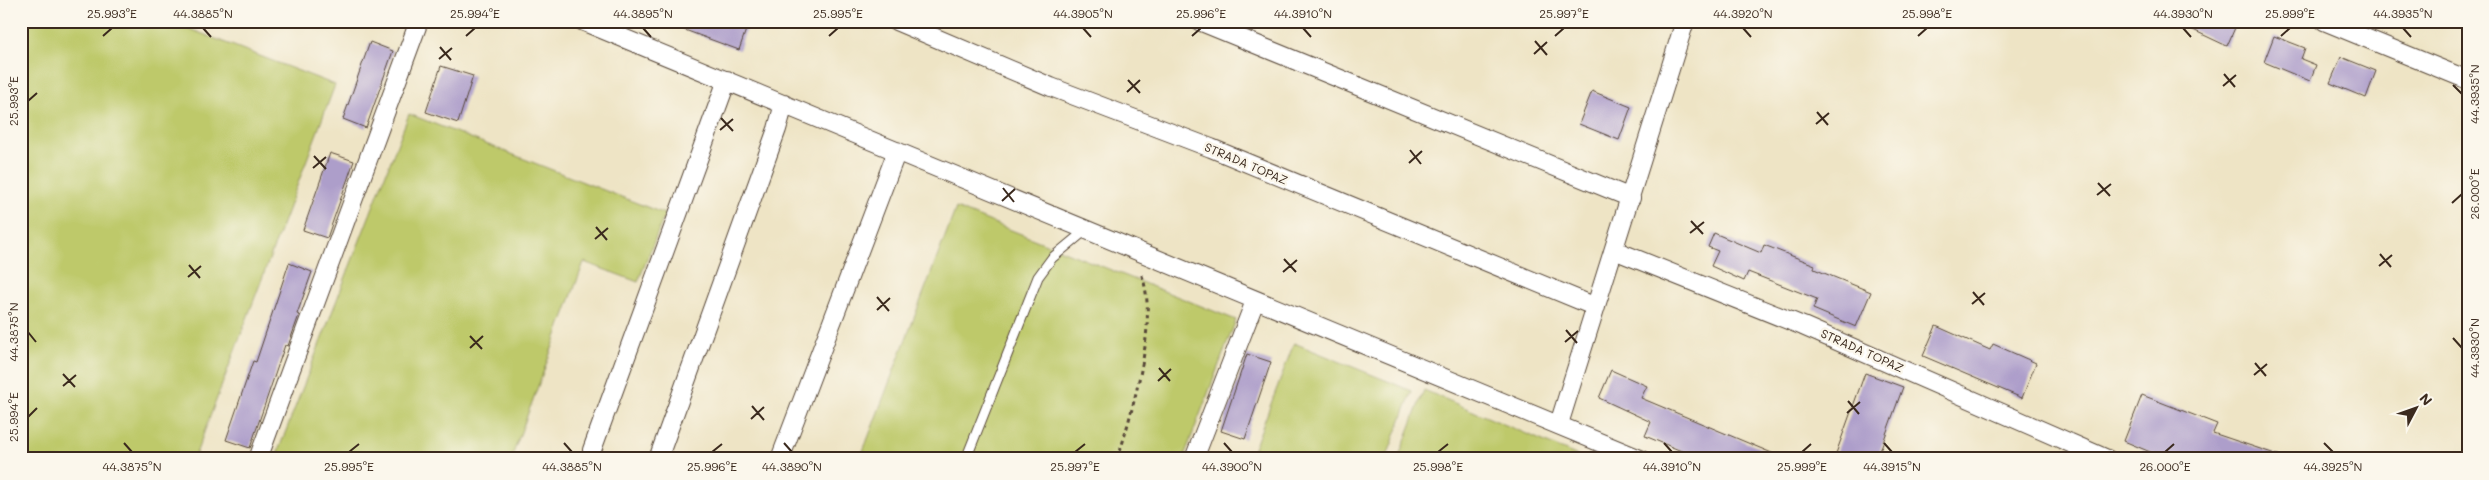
<svg xmlns="http://www.w3.org/2000/svg" width="2489" height="480" viewBox="0 0 2489 480" font-family="Mali,sans-serif">
	<rect width="100%" height="100%" fill="#fbf7ec"/>
	<filter id="ink" filterUnits="userSpaceOnUse"><feTurbulence type="fractalNoise" baseFrequency=".02" numOctaves="2"/><feDisplacementMap in="SourceGraphic" scale="10" xChannelSelector="R" yChannelSelector="G"/><feConvolveMatrix kernelMatrix="1 2 1 2 8 2 1 2 1" color-interpolation-filters="sRGB"/></filter>
	<filter id="wash" filterUnits="userSpaceOnUse"><feTurbulence type="fractalNoise" baseFrequency=".0096" numOctaves="4" result="noise"/><feDisplacementMap in="SourceGraphic" scale="20" xChannelSelector="R" yChannelSelector="G"/><feGaussianBlur stdDeviation="1.12" result="paint"/><feColorMatrix in="noise" values="0 0 0 0 0 0 0 0 0 0 0 0 0 0 0 0 0 1.4 0 .05"/><feComposite in="paint" operator="in"/></filter>
	<g filter="url(#wash)">
		<rect width="100%" height="100%" fill="#eee4c5"/>
		<path fill="#bec96b" stroke="#7c7a44" d="M21,21H169L335,85L194,459H21Z
			M409,114L665,214L638,282L584,262L511,459H275Z
			M956,208L1236,320L1183,459H860Z
			M1294,343L1412,391L1386,459H1250Z
			M1424,390L1585,459H1398Z"/>
		<g id="blocks">
			<path fill="#ad9eca" d="M666,21H749L739,50L666,23Z
				M2174,21H2238L2227,46Z
				M2274,36L2305,48L2301,59L2316,65L2310,81L2264,62Z
				M370,42L393,51L366,128L343,119Z
				M2341,57L2376,71L2366,98L2330,83Z
				M441,66L473,76L458,123L426,112Z
				M1592,91L1631,107L1619,140L1579,124Z
				M330,153L354,161L327,238L303,230Z
				M1714,233L1761,253L1764,245L1815,265L1814,269L1871,292L1856,327L1813,309L1817,299L1748,272L1744,281L1711,266L1718,251L1708,247Z
				M289,263L312,272L297,314L299,315L288,346L285,345L250,448L226,440L253,361L256,362Z
				M1936,326L1990,350L1993,344L2036,363L2022,398L1923,356Z
				M1247,354L1271,362L1245,439L1221,431Z
				M1611,370L1647,386L1641,398L1786,459H1701L1645,436L1651,422L1599,398Z
				M1865,373L1903,387L1877,459H1834Z
				M2142,395L2217,424L2213,433L2281,456L2280,459H2167L2124,441Z"/>
		</g>
	</g>
	<g filter="url(#ink)">
		<use href="#blocks" fill-opacity="0" stroke="#564637" stroke-width="1"/>
		<g fill="none" stroke-linecap="round" stroke-linejoin="round">
			<defs>
				<path id="service" d="M966,459L1038,277L1052,258L1087,229"/>
				<path id="minor" d="M582,21L1640,459
					M896,21L1051,87L1211,148L1596,307
					M1199,21L1631,198
					M2324,21L2468,80
					M1614,250L1803,326L2107,459
					M1559,424L1685,21
					M592,450L727,80
					M258,459L419,21
					M658,459L777,129L784,104
					M780,459L897,151
					M1194,459L1255,301"/>
			</defs>
			<use href="#service" stroke="#564637" stroke-width="11"/>
			<use href="#minor" stroke="#564637" stroke-width="20"/>
			<path stroke="#564637" stroke-width="3" stroke-dasharray="4 4" stroke-linecap="butt" d="M1118,459C1132,409 1160,322 1141,273"/>
			<use href="#service" stroke="#fff" stroke-width="9"/>
			<use href="#minor" stroke="#fff" stroke-width="18"/>
		</g>
	</g>
	<path fill="none" stroke="#3b2a1e" stroke-width="2" d="M203,28L211,37M643,28L651,37M1083,28L1091,37M1303,28L1311,37M1743,28L1751,37M2183,28L2191,37M2403,28L2411,37M103,36L112,28M466,36L475,28M829,36L838,28M1192,36L1201,28M1555,36L1564,28M1918,36L1927,28M2281,36L2290,28M1535,41L1547,55M440,47L451,60M1534,54L1547,42M439,59L452,48M2224,74L2235,87M1128,80L1140,93M2453,85L2462,94M2223,86L2236,75M1127,92L1140,80M28,101L37,93M1817,112L1828,125M721,118L733,131M1816,124L1829,113M720,130L733,119M1410,150L1421,164M314,156L326,169M1409,163L1422,151M313,168L326,157M2098,183L2110,196M1003,188L1014,202M2097,195L2111,184M1002,201L1015,189M2452,203L2462,194M1691,221L1703,234M596,227L607,240M1690,233L1704,222M595,239L608,228M2380,254L2391,267M1284,259L1296,272M189,265L200,278M2379,266L2392,255M1283,272L1297,260M188,277L201,266M1973,292L1984,305M877,297L889,311M1972,304L1985,293M877,310L890,298M1566,330L1577,343M28,332L36,342M470,336L482,349M2453,338L2462,348M1565,342L1578,331M470,348L483,336M2255,363L2266,376M1159,368L1170,381M63,374L75,387M2254,375L2267,364M1158,381L1171,369M63,386L76,375M1848,401L1859,414M752,406L764,420M1847,413L1860,402M28,417L37,408M751,419L764,407M124,443L132,452M564,443L572,452M784,443L792,452M1224,443L1232,452M1664,443L1672,452M1884,443L1892,452M2324,443L2333,452M349,452L359,444M712,452L722,444M1075,452L1085,444M1438,452L1448,444M1802,452L1811,444M2165,452L2174,444"/>
	<g text-anchor="middle" stroke-width="5" stroke-linejoin="round" paint-order="stroke">
		<g font-size="12" fill="#3b2a1e" stroke="#fbf7ec">
			<text transform="translate(1246 164) rotate(23)" y="4">STRADA TOPAZ</text>
			<text transform="translate(1862 351) rotate(24)" y="4">STRADA TOPAZ</text>
		</g>
	</g>
	<rect width="2489" height="480" fill="none" stroke="#fbf7ec" stroke-width="55"/>
	<g transform="translate(2416 408) rotate(49)" stroke="#fbf7ec" stroke-width="4" paint-order="stroke">
	<path d="M0-4L9 19L0 12L-9 19Z" fill="#3b2a1e"/>
	<text y="-8" font-size="14" font-weight="bold" text-anchor="middle" fill="#3b2a1e">N</text>
	</g>
	<rect x="28" y="28" width="2434" height="424" fill="none" stroke="#3b2a1e" stroke-width="2"/>
	<g font-size="12" text-anchor="middle" fill="#3b2a1e">
		<text x="112" y="18">25.993°E</text>
		<text x="203" y="18">44.3885°N</text>
		<text x="475" y="18">25.994°E</text>
		<text x="643" y="18">44.3895°N</text>
		<text x="838" y="18">25.995°E</text>
		<text x="1083" y="18">44.3905°N</text>
		<text x="1201" y="18">25.996°E</text>
		<text x="1303" y="18">44.3910°N</text>
		<text x="1564" y="18">25.997°E</text>
		<text x="1743" y="18">44.3920°N</text>
		<text x="1927" y="18">25.998°E</text>
		<text x="2183" y="18">44.3930°N</text>
		<text x="2290" y="18">25.999°E</text>
		<text x="2403" y="18">44.3935°N</text>
		<text transform="translate(2475 94) rotate(-90)" y="4">44.3935°N</text>
		<text transform="translate(14 101) rotate(-90)" y="4">25.993°E</text>
		<text transform="translate(2475 194) rotate(-90)" y="4">26.000°E</text>
		<text transform="translate(14 332) rotate(-90)" y="4">44.3875°N</text>
		<text transform="translate(2475 348) rotate(-90)" y="4">44.3930°N</text>
		<text transform="translate(14 417) rotate(-90)" y="4">25.994°E</text>
		<text x="132" y="471">44.3875°N</text>
		<text x="349" y="471">25.995°E</text>
		<text x="572" y="471">44.3885°N</text>
		<text x="712" y="471">25.996°E</text>
		<text x="792" y="471">44.3890°N</text>
		<text x="1075" y="471">25.997°E</text>
		<text x="1232" y="471">44.3900°N</text>
		<text x="1438" y="471">25.998°E</text>
		<text x="1672" y="471">44.3910°N</text>
		<text x="1802" y="471">25.999°E</text>
		<text x="1892" y="471">44.3915°N</text>
		<text x="2165" y="471">26.000°E</text>
		<text x="2333" y="471">44.3925°N</text>
	</g>
</svg>
